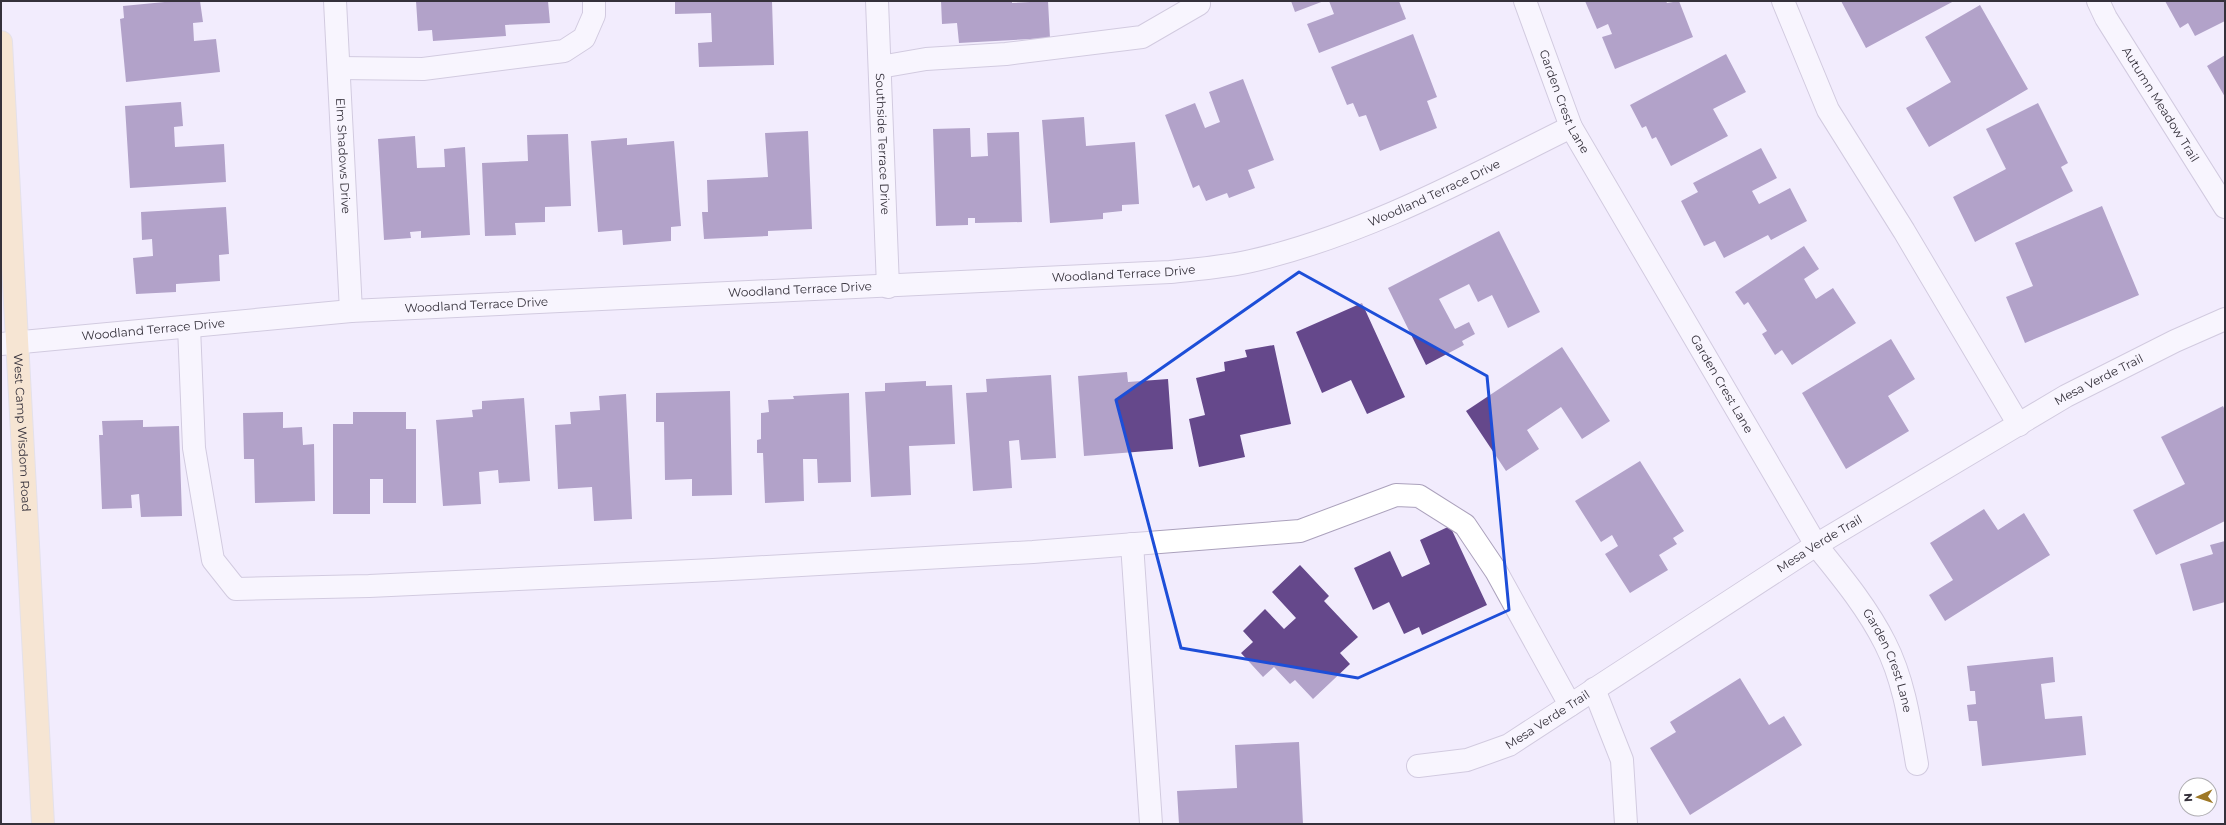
<svg xmlns="http://www.w3.org/2000/svg" width="2226" height="825" viewBox="0 0 2226 825" font-family="Montserrat,sans-serif">
	<rect width="100%" height="100%" fill="#f2ecfd"/>
	<path fill="#65488b" d="M175,1H200L203,22L193,23L194,41L216,39L220,72L126,82L120,19L124,18L123,6Z
		M416,1H548L550,23L505,25L506,36L433,41L432,30L418,31Z
		M675,1H772L774,65L699,67L698,43L712,42L711,13L675,14Z
		M941,1H1012V3L1048,1L1050,38L959,43L957,23L942,24Z
		M1291,1H1324L1295,12Z
		M1329,1H1399L1406,19L1319,53L1307,24L1334,14Z
		M1585,1H1666L1667,3L1679,1L1693,37L1615,69L1602,37L1612,34L1608,24L1597,29Z
		M1841,1H1954L1866,48Z
		M2165,1H2225V21L2195,36L2188,23L2180,28Z
		M1980,5L2028,89L1929,147L1906,108L1951,82L1925,37Z
		M1413,34L1437,97L1427,101L1437,128L1380,151L1366,115L1359,117L1353,103L1347,105L1331,67Z
		M1726,54L1746,92L1713,109L1728,136L1671,166L1656,137L1652,139L1646,126L1642,128L1630,105Z
		M2225,55V97L2207,66Z
		M1243,79L1274,160L1248,170L1255,188L1229,198L1227,193L1206,201L1199,185L1193,188L1165,115L1195,103L1205,128L1220,122L1209,92Z
		M181,102L183,126L174,127L175,147L224,144L226,182L130,188L125,106Z
		M2038,103L2068,163L2061,167L2073,191L1975,242L1953,197L2006,169L1986,129Z
		M1084,117L1086,146L1135,142L1139,204L1122,205V211L1103,213V219L1050,223L1042,120Z
		M970,128L971,157L988,156L987,133L1019,132L1022,222L975,223V218H968V225L936,226L933,129Z
		M808,131L812,229L768,231V236L704,239L702,212H708L707,180L768,177L765,133Z
		M568,134L571,206L545,207V222L515,223L516,235L485,236L482,163L528,161L527,135Z
		M415,136L417,168L445,167L444,149L465,147L470,235L421,238V231L410,232L411,238L384,240L378,139Z
		M627,138V145L674,141L681,226L671,227V241L623,245L622,230L598,232L591,141Z
		M1761,148L1777,178L1752,191L1759,204L1790,188L1807,221L1771,240L1768,235L1724,258L1715,241L1704,246L1681,201L1698,192L1693,183Z
		M2102,206L2139,295L2025,343L2006,297L2033,286L2015,243Z
		M226,207L229,254L219,255L220,281L176,284V292L136,294L133,258L153,256L152,239L142,240L141,212Z
		M1499,231L1540,312L1508,328L1492,295L1478,302L1469,284L1439,299L1455,329L1469,322L1475,334L1462,341L1464,345L1426,365L1388,288Z
		M1804,246L1819,269L1804,279L1816,299L1833,288L1856,323L1792,365L1782,350L1775,355L1762,334L1767,331L1748,302L1744,305L1735,292Z
		M1362,303L1405,397L1367,414L1351,380L1322,393L1296,332Z
		M1891,339L1915,379L1888,396L1909,431L1846,469L1802,393Z
		M1274,345L1291,424L1240,435L1245,457L1199,467L1189,419L1205,415L1196,378L1225,371L1224,362L1247,357L1245,350Z
		M1562,347L1610,421L1582,439L1561,407L1527,430L1539,449L1506,471L1466,411Z
		M1127,372L1128,382L1168,379L1173,449L1084,456L1078,376Z
		M1051,375L1056,458L1021,460L1019,440L1009,441L1012,488L973,491L966,393L987,392L986,379Z
		M926,381V386L952,385L955,444L909,446L911,495L871,497L865,392L885,391V383Z
		M730,391L732,495L692,496V479L665,480L664,422H656V393Z
		M849,393L851,482L818,483L817,459H803L804,501L765,503L763,453H757V440L761,439V413L769,412L768,400L794,399L793,396Z
		M626,394L632,519L594,521L592,487L558,489L555,425L571,424L570,412L600,410L599,396Z
		M524,398L530,481L499,483L498,470L479,472L481,504L443,506L436,420L473,417L472,410L482,409V401Z
		M2223,406L2225,410V521L2156,555L2133,510L2185,484L2161,437Z
		M283,412V428L302,427L303,445L314,444L315,501L255,503L254,459H244L243,413Z
		M353,412H406V429H416V503H383V479H370V514H333V424H353Z
		M143,420V427L179,426L182,516L141,517L139,494L131,495L132,508L102,509L99,435H103L102,421Z
		M1640,461L1684,531L1673,538L1677,544L1659,555L1668,570L1630,593L1605,554L1618,546L1612,535L1601,542L1575,501Z
		M1984,509L1998,530L2024,513L2050,555L1945,621L1929,595L1953,580L1930,543Z
		M1450,526L1487,605L1422,635L1419,627L1404,634L1389,602L1373,610L1354,568L1390,551L1402,577L1430,564L1420,540Z
		M2225,541V602L2193,611L2180,564L2213,554L2210,545Z
		M1300,565L1329,596L1324,601L1358,637L1340,653L1350,664L1313,699L1295,680L1290,684L1274,667L1263,677L1241,653L1253,642L1243,631L1265,609L1284,629L1296,618L1272,592Z
		M2053,657L2055,682L2041,684L2045,719L2082,716L2086,755L1982,766L1977,721H1969L1967,705L1976,704L1975,691H1970L1967,666Z
		M1740,678L1769,725L1784,716L1802,745L1690,815L1650,748L1676,732L1670,722Z
		M1299,742L1303,824H1179L1177,791L1237,788L1235,745Z"/>
	<g fill="none" stroke-linecap="round" stroke-linejoin="round">
		<defs>
			<g id="minor">
				<path id="s1" d="M335,1L351,311"/>
				<path id="s2" d="M877,1L888,287"/>
				<path id="s3" d="M1525,1L1571,127L1816,545C1841,576 1867,607 1885,643C1904,680 1910,723 1917,764"/>
				<path d="M1783,1L1828,110L1904,231L2019,425"/>
				<path id="s4" d="M2098,1L2106,18L2225,207"/>
				<path d="M880,67L926,59L1006,54L1142,37L1199,4L1198,1"/>
				<path d="M339,68L423,69L564,51L584,38L594,15V1"/>
				<path d="M189,327L194,448L213,560L236,589L369,586L713,570L1033,552L1300,531L1396,495L1419,496L1465,525L1496,571L1570,705"/>
				<path id="s5" d="M1,344L351,311L1170,272C1197,269 1225,267 1251,261C1364,235 1468,178 1571,127"/>
				<path d="M1132,544L1151,824"/>
				<path d="M1594,689L1622,760L1626,824"/>
				<path id="s6" d="M1418,766L1467,760L1509,745L1816,545L2066,396L2175,341L2225,319"/>
			</g>
			<g id="major">
				<path id="s7" d="M1,42L43,824"/>
			</g>
		</defs>
		<use href="#minor" stroke="#aba1bc" stroke-width="24"/>
		<use href="#major" stroke="#d3d2d4" stroke-width="24"/>
		<use href="#minor" stroke="#fff" stroke-width="22"/>
		<use href="#major" stroke="#fadc9f" stroke-width="22"/>
	</g>
	<path d="M0 0H2226V825H0ZM1299,272L1487,376L1509,610L1358,678L1181,648L1116,400Z" fill="#f2ecfd" fill-opacity=".55" fill-rule="evenodd"/>
	<path fill="none" stroke="#1d4ed8" stroke-width="3" stroke-linejoin="round" d="M1299,272L1487,376L1509,610L1358,678L1181,648L1116,400Z"/>
	<g text-anchor="middle" stroke-width="4" stroke-linejoin="round" paint-order="stroke">
		<g font-size="12" fill="#35313b" stroke="#fff">
			<text dy="4" stroke="none"><textPath href="#s3" startOffset="108">Garden Crest Lane</textPath></text>
			<text dy="4" stroke="none"><textPath href="#s4" startOffset="121">Autumn Meadow Trail</textPath></text>
			<text dy="4" stroke="none"><textPath href="#s2" startOffset="143">Southside Terrace Drive</textPath></text>
			<text dy="4" stroke="none"><textPath href="#s1" startOffset="155">Elm Shadows Drive</textPath></text>
			<text dy="4" stroke="none"><textPath href="#s5" startOffset="1449">Woodland Terrace Drive</textPath></text>
			<text dy="4" stroke="none"><textPath href="#s5" startOffset="1125">Woodland Terrace Drive</textPath></text>
			<text dy="4" stroke="none"><textPath href="#s5" startOffset="801">Woodland Terrace Drive</textPath></text>
			<text dy="4" stroke="none"><textPath href="#s5" startOffset="477">Woodland Terrace Drive</textPath></text>
			<text dy="4" stroke="none"><textPath href="#s5" startOffset="153">Woodland Terrace Drive</textPath></text>
			<text dy="4" stroke="none"><textPath href="#s6" startOffset="788">Mesa Verde Trail</textPath></text>
			<text dy="4" stroke="none"><textPath href="#s3" startOffset="432">Garden Crest Lane</textPath></text>
			<text dy="4" stroke="none"><textPath href="#s7" startOffset="391">West Camp Wisdom Road</textPath></text>
			<text dy="4" stroke="none"><textPath href="#s6" startOffset="464">Mesa Verde Trail</textPath></text>
			<text dy="4" stroke="none"><textPath href="#s3" startOffset="756">Garden Crest Lane</textPath></text>
			<text dy="4" stroke="none"><textPath href="#s6" startOffset="140">Mesa Verde Trail</textPath></text>
		</g>
	</g>
	<rect width="2226" height="825" fill="none" stroke="#35313b" stroke-width="4"/>
	<g transform="translate(2198 797) rotate(267)"><circle r="19" fill="#ffffff" stroke="#aeadb1"/>
	<path d="M0-3L7 15L0 10L-7 15Z" fill="#9e7825"/>
	<text y="-6" font-size="11" font-weight="bold" text-anchor="middle" fill="#35313b">N</text>
	</g>
</svg>
